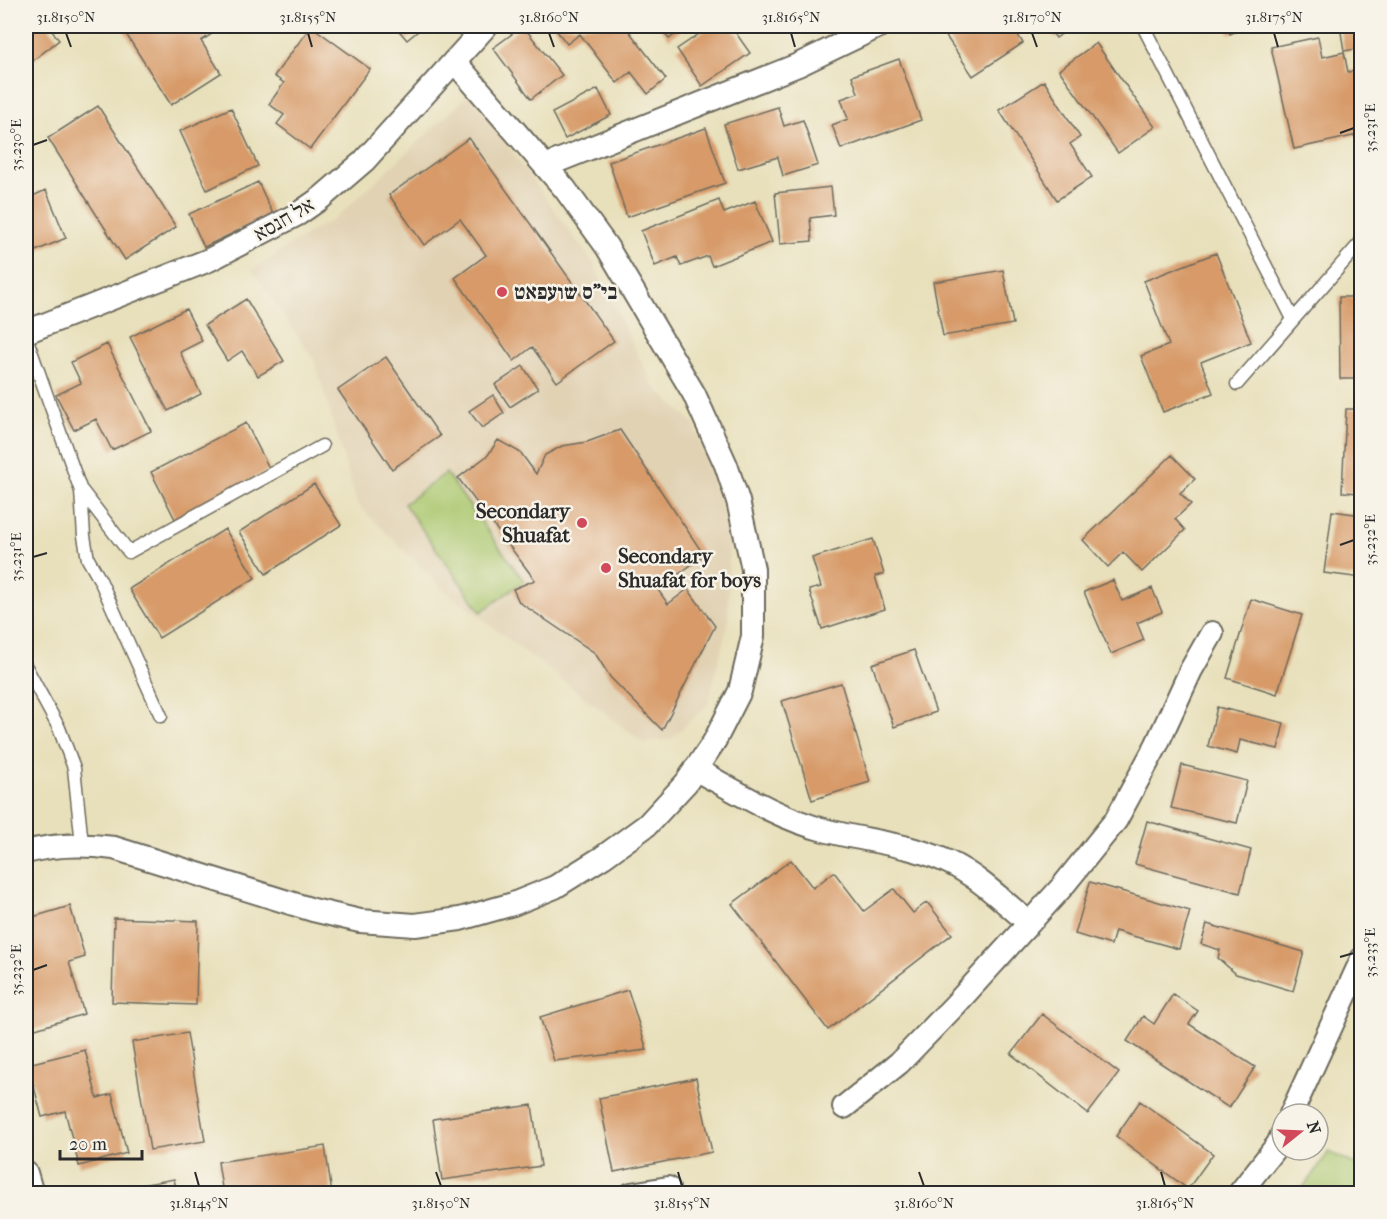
<svg xmlns="http://www.w3.org/2000/svg" width="1387" height="1219" viewBox="0 0 1387 1219" font-family="'IM FELL French Canon','Frank Ruhl Libre',serif">
	<rect width="100%" height="100%" fill="#f7f3e8"/>
	<filter id="ink" filterUnits="userSpaceOnUse"><feTurbulence type="fractalNoise" baseFrequency=".0167" numOctaves="2"/><feDisplacementMap in="SourceGraphic" scale="12" xChannelSelector="R" yChannelSelector="G"/><feConvolveMatrix kernelMatrix="1 2 1 2 8 2 1 2 1" color-interpolation-filters="sRGB"/></filter>
	<filter id="wash" filterUnits="userSpaceOnUse"><feTurbulence type="fractalNoise" baseFrequency=".008" numOctaves="4" result="noise"/><feDisplacementMap in="SourceGraphic" scale="24" xChannelSelector="R" yChannelSelector="G"/><feGaussianBlur stdDeviation="1.35" result="paint"/><feColorMatrix in="noise" values="0 0 0 0 0 0 0 0 0 0 0 0 0 0 0 0 0 1.4 0 .05"/><feComposite in="paint" operator="in"/></filter>
	<g filter="url(#wash)">
		<rect width="100%" height="100%" fill="#e8e0bb"/>
		<path fill="#e1d2b4" d="M470,94L595,266L653,386L694,424L729,530L728,623L708,704L671,739L644,743L442,588L357,504L315,361L252,270L309,233L337,217Z"/>
		<path fill="#aac76e" stroke="#6a794c" stroke-width="1.5" d="M446,473L524,581L481,612L404,504Z
			M1329,1152L1361,1167V1193H1299Z"/>
		<g id="blocks">
			<path fill="#d79a67" d="M26,26H48L59,40L26,66Z
				M121,26H219L221,28L201,41L221,73L171,105Z
				M311,26L370,69L310,149L277,124L284,115L269,104L284,83L274,76Z
				M395,26H424L407,40Z
				M523,26L562,75L531,99L493,48Z
				M553,26H625L666,79L648,94L631,72L617,83L580,34L567,44Z
				M659,26H686L669,39Z
				M711,26H731L750,53L702,86L677,49Z
				M939,26H1012L1023,43L973,76Z
				M1047,26H1072L1056,38Z
				M1226,26H1248L1230,34Z
				M1340,26H1362V48L1344,51Z
				M1318,37L1322,57L1344,52L1348,72L1362,69V134L1294,149L1271,47Z
				M1096,43L1155,127L1118,153L1059,70Z
				M899,59L921,120L841,149L832,125L848,119L841,99L858,93L852,76Z
				M1044,81L1080,137L1070,144L1092,177L1057,200L999,110Z
				M598,89L611,115L565,139L552,113Z
				M98,106L176,227L125,260L48,138Z
				M778,107L784,126L803,120L818,165L783,176L778,157L738,169L724,124Z
				M231,108L258,166L207,190L180,131Z
				M706,128L725,183L627,217L609,162Z
				M469,138L614,341L557,382L532,347L514,361L455,278L486,255L460,219L424,245L389,195Z
				M258,182L273,214L204,247L189,214Z
				M831,187L834,215L810,218L812,241L780,244L775,193Z
				M46,190L66,238L26,255V199Z
				M719,200L724,213L755,201L772,242L712,266L708,256L681,266L677,257L655,266L641,231Z
				M1216,253L1251,342L1201,362L1213,393L1163,412L1141,356L1169,345L1144,281Z
				M1003,270L1013,324L943,336L933,282Z
				M1339,297H1362V379H1340Z
				M246,299L284,361L258,376L242,351L227,361L205,325Z
				M186,309L202,341L180,352L201,394L168,411L130,337Z
				M107,344L151,431L112,450L96,419L74,430L56,395L81,383L71,362Z
				M386,357L440,436L392,469L338,390Z
				M523,366L538,389L510,407L495,385Z
				M493,395L504,413L482,428L469,411Z
				M1346,409H1362V493L1342,492Z
				M246,423L270,470L175,519L151,472Z
				M620,430L704,555L658,590L668,604L688,589L715,626L662,730L610,677L595,653L519,602L513,589L535,580L458,478L488,455L498,440L521,453L536,474L545,455L562,446L587,442Z
				M1172,455L1195,479L1180,493L1191,504L1175,519L1185,530L1142,572L1123,552L1108,567L1083,540Z
				M314,484L341,525L266,574L239,532Z
				M1332,511L1362,515V578L1324,573Z
				M225,529L255,578L159,638L129,589Z
				M873,539L884,574L875,576L885,609L822,629L809,590L821,587L812,558Z
				M1113,580L1122,601L1152,588L1162,612L1137,623L1144,640L1111,654L1084,592Z
				M1251,599L1302,615L1277,694L1227,678Z
				M914,650L936,712L894,727L872,664Z
				M841,683L870,782L812,800L782,701Z
				M1217,707L1284,723L1278,749L1240,740L1237,754L1208,746Z
				M1182,765L1247,781L1237,823L1171,808Z
				M1147,821L1251,850L1240,893L1135,864Z
				M791,860L813,888L834,872L864,911L894,889L913,913L927,902L952,934L828,1030L732,904Z
				M1090,882L1190,911L1179,949L1115,931L1111,945L1075,934Z
				M70,906L85,957L69,962L84,1014L26,1032V919Z
				M114,918L198,921L196,1005L112,1002Z
				M1207,924L1304,952L1293,991L1236,974L1218,958L1220,950L1201,944Z
				M628,990L647,1050L554,1061L540,1017Z
				M1173,994L1198,1011L1189,1024L1255,1067L1229,1108L1127,1041L1143,1016L1154,1024Z
				M1042,1014L1119,1073L1088,1114L1011,1054Z
				M187,1033L205,1141L150,1150L132,1042Z
				M85,1050L97,1098L112,1094L127,1153L79,1166L65,1111L42,1117L28,1064Z
				M696,1078L712,1152L614,1172L599,1098Z
				M1140,1101L1213,1154L1188,1189L1116,1136Z
				M532,1105L541,1166L442,1180L433,1119Z
				M325,1146L332,1194H223L218,1162Z
				M174,1179L177,1194H102V1192Z"/>
		</g>
	</g>
	<g filter="url(#ink)">
		<use href="#blocks" fill-opacity="0" stroke="#6d6a5d" stroke-width="1.5"/>
		<g fill="none" stroke-linecap="round" stroke-linejoin="round">
			<defs>
				<path id="lane" d="M1143,26L1293,319
					M26,337L81,491L84,536L88,559L100,580L161,716
					M1237,384L1362,241
					M82,491L129,552L322,446
					M26,667L59,728L74,768L82,844"/>
				<path id="street" d="M545,166L798,65L879,26
					M26,332L209,260L298,214L321,198L364,161L486,26
					M695,769C737,792 778,818 824,830C865,841 910,844 948,862C978,876 1004,902 1029,923
					M26,852C56,844 83,844 114,848L313,910L360,921L415,925L460,919L513,904L555,887L603,857L647,825L686,783L714,742L740,691L753,636V569L738,501L726,465L694,394L607,247L565,189L454,61
					M844,1107L899,1063L955,1005L1062,887L1116,820L1156,746L1191,670L1212,633
					M1291,1114L1362,959
					M26,1173L32,1194
					M631,1194L668,1188
					M1239,1194L1278,1144L1282,1135"/>
			</defs>
			<use href="#lane" stroke="#6d6a5d" stroke-width="15"/>
			<use href="#street" stroke="#6d6a5d" stroke-width="26"/>
			<use href="#lane" stroke="#fff" stroke-width="12"/>
			<use href="#street" stroke="#fff" stroke-width="22"/>
		</g>
	</g>
	<path fill="none" stroke="#2b2b2b" stroke-width="2" d="M66,33L71,47M308,33L312,47M549,33L554,47M791,33L795,47M1032,33L1037,47M1274,33L1278,47M1340,133L1354,128M33,145L47,140M1340,545L1354,540M33,557L47,553M1340,957L1354,953M33,970L47,965M195,1172L199,1186M436,1172L441,1186M678,1172L682,1186M919,1172L924,1186M1161,1172L1165,1186"/>
	<g fill="#d1495b" stroke="#f7f3e8" stroke-width="2">
		<circle cx="502" cy="292" r="6"/>
		<circle cx="582" cy="523" r="6"/>
		<circle cx="606" cy="568" r="6"/>
	</g>
	<g text-anchor="middle" stroke-width="5" stroke-linejoin="round" paint-order="stroke">
		<g font-size="21" fill="#2b2b2b" stroke="#f7f3e8">
			<text transform="translate(284 219) rotate(-30)" y="7">אל חנסא</text>
		</g>
		<g font-size="21" font-weight="bold" fill="#2b2b2b" stroke="#f7f3e8" text-anchor="start">
			<text x="514" y="299">בי"ס שועפאט</text>
			<text x="570" y="518" text-anchor="end">Secondary<tspan x="570" dy="24">Shuafat</tspan></text>
			<text x="618" y="563">Secondary<tspan x="618" dy="24">Shuafat for boys</tspan></text>
		</g>
	</g>
	<rect width="1387" height="1219" fill="none" stroke="#f7f3e8" stroke-width="66"/>
	<g transform="translate(1300 1132) rotate(72)"><circle r="28" fill="#f7f3e8" stroke="#a5a39c" stroke-width="1.5"/>
	<path d="M0-4.5L10 22L0 15L-10 22Z" fill="#d1495b"/>
	<text y="-9" font-size="16" font-weight="bold" text-anchor="middle" fill="#2b2b2b">N</text>
	</g>
	<path d="M60 1150v9h82v-9" fill="none" stroke="#2b2b2b" stroke-width="3"/>
	<text x="69" y="1150" font-size="18" fill="#2b2b2b" stroke="#f7f3e8" stroke-width="4.5" paint-order="stroke">20 m</text>
	<rect x="33" y="33" width="1321" height="1153" fill="none" stroke="#2b2b2b" stroke-width="2"/>
	<g font-size="15" text-anchor="middle" fill="#2b2b2b">
		<text x="66" y="22">31.8150°N</text>
		<text x="308" y="22">31.8155°N</text>
		<text x="549" y="22">31.8160°N</text>
		<text x="791" y="22">31.8165°N</text>
		<text x="1032" y="22">31.8170°N</text>
		<text x="1274" y="22">31.8175°N</text>
		<text transform="translate(1370 128) rotate(-90)" y="5">35.231°E</text>
		<text transform="translate(16 145) rotate(-90)" y="5">35.230°E</text>
		<text transform="translate(1370 540) rotate(-90)" y="5">35.232°E</text>
		<text transform="translate(16 557) rotate(-90)" y="5">35.231°E</text>
		<text transform="translate(1370 953) rotate(-90)" y="5">35.233°E</text>
		<text transform="translate(16 970) rotate(-90)" y="5">35.232°E</text>
		<text x="199" y="1208">31.8145°N</text>
		<text x="441" y="1208">31.8150°N</text>
		<text x="682" y="1208">31.8155°N</text>
		<text x="924" y="1208">31.8160°N</text>
		<text x="1165" y="1208">31.8165°N</text>
	</g>
</svg>
